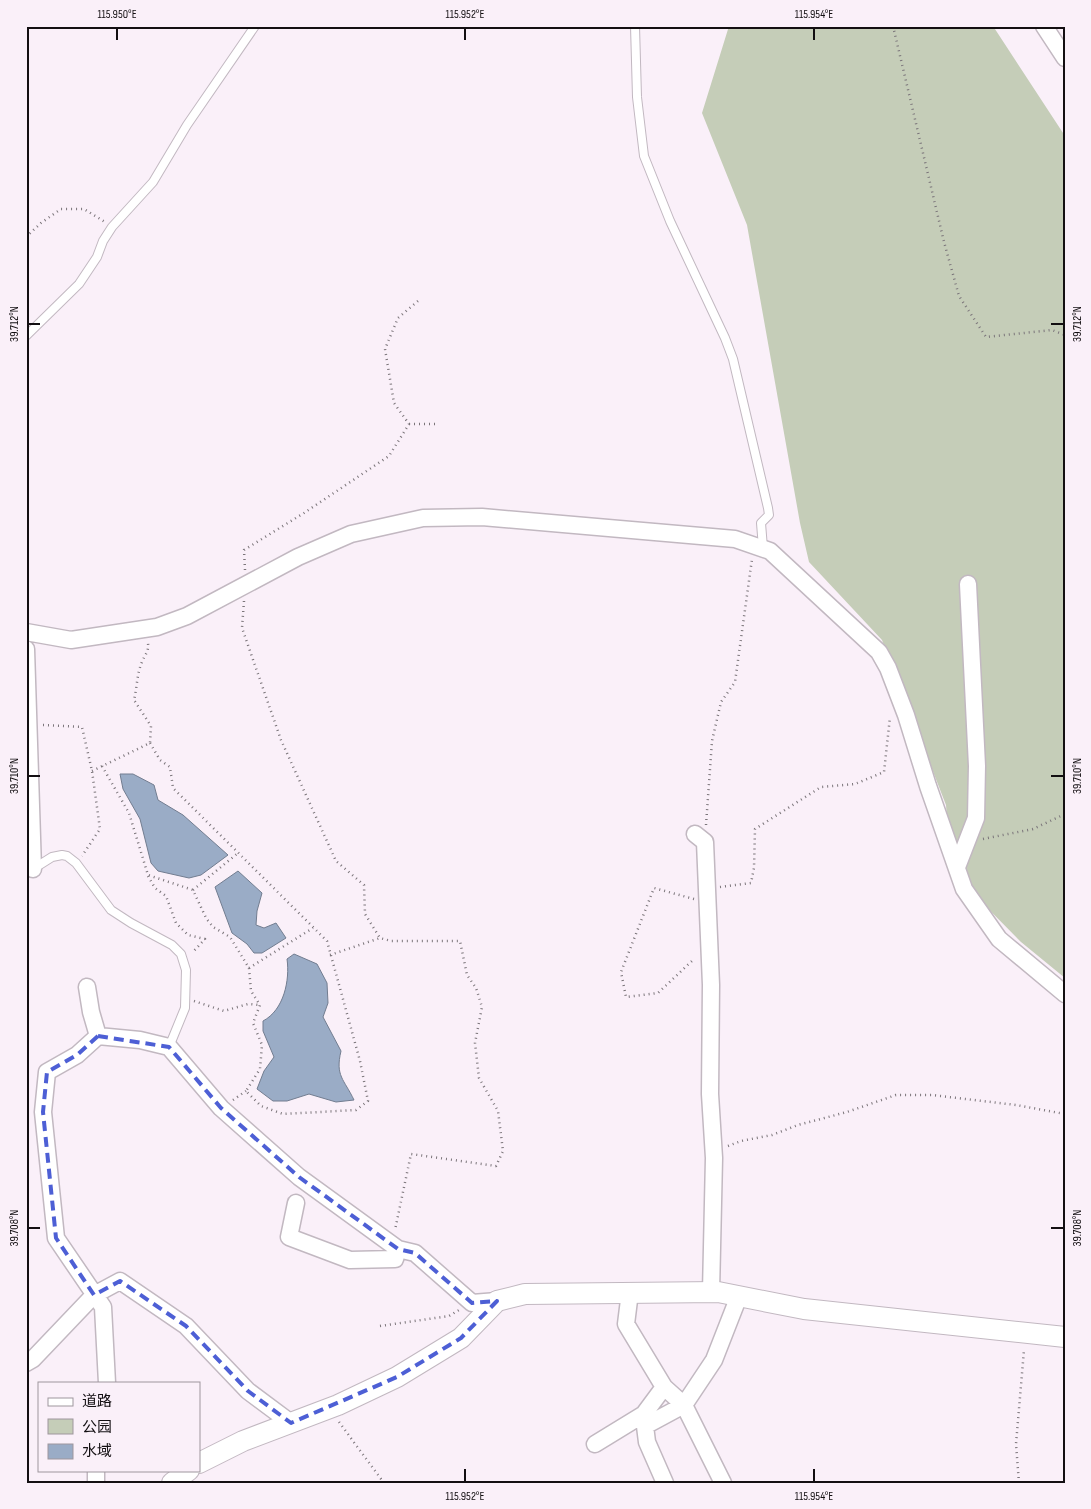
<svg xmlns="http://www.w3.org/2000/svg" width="1091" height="1509" viewBox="0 0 1091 1509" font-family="'Sofia Sans Condensed','Noto Sans SC',sans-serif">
	<rect width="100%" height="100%" fill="#faf0f9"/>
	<path fill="#c5cdb8" d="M729,26H993L1065,136V978L1021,942L951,871L946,805L882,640L809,562L800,523L747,225L702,113Z"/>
	<path fill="#9aacc6" stroke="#727d90" d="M120,774H133L154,785L158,800L183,815L228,855L201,875L189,878L158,871L151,863L140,819L123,789Z
		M238,871L262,893L257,911L256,925L264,928L276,923L286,938L262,953H254L247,944L232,933L215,887Z
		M294,954L317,964L327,983L328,1003L323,1017L341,1051C335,1076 344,1079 354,1100L336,1102L309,1094L287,1101H273L257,1089L264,1071L274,1057L263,1031V1021C284,1010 290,980 287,959Z"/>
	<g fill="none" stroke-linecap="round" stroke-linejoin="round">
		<defs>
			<path id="service" d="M635,26L637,97L644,156L670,221L725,338L733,359L768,508L769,515L761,523L763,548
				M26,336L79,284L97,257L103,241L112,227L153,182L187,125L255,26
				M33,869L52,857L62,855L67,856L76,863L111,910L131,923L172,945L181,954L186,970L185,1008L169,1047"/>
			<path id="minor" d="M1044,26L1065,58
				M26,632L71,640L157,627L187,616L298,557L351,534L423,518L482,517L735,539L770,551L879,652L888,668L906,715L928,786L964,889L999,939L1065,994
				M26,649L33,869
				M695,834L705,842L711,985L710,1094L714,1158L711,1292
				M957,867L976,818L977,766L968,584
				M87,987L91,1012L98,1036
				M296,1203L289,1237L350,1260L395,1259L398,1249
				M630,1292L626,1324L664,1387L684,1405L723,1483
				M26,1363L33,1359L94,1295L120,1281L186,1326L248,1391L291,1423
				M107,1383L103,1307L56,1238L43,1112L47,1072L77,1055L98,1036L140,1040L169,1047L221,1108L299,1177L398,1249L415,1253L472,1303L497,1301
				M595,1444L644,1414L664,1387
				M96,1470V1483
				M665,1483L647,1442L645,1426L684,1405L714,1360L739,1296"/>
			<path id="tertiary" d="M199,1463L243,1441L338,1405L397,1377L461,1338L497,1301L525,1294L718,1292L804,1309L1065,1337
				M172,1483L189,1470"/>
		</defs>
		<use href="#service" stroke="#c2b8c1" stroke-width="10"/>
		<use href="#minor" stroke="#c2b8c1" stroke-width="19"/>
		<use href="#tertiary" stroke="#c2b8c1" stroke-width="22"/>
		<path stroke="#7b757a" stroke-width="2.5" stroke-dasharray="1 4" stroke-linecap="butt" d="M893,26L944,242L959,296L986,337L1052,330L1065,335
			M26,237L41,223L61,209H84L105,222
			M409,424H437
			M245,570L244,550L304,513L389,456L409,424L394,403L385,349L398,318L418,301
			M244,601L242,628L281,740L336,861L364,885L365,914L380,938L391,941H460L467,975L476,988L482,1007L475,1043L479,1078L498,1111L503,1151L496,1166L411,1154L395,1230
			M43,725L82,727L92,771L100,829L82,856
			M102,766L129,813L148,875L193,890L206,918L213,927L230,937L249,968L251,991L260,1005L253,1023L262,1045L260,1069L246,1091L261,1106L283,1114L356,1110L368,1101L360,1061L327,941L173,788L170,767L160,760L150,743
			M92,771L150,743L151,726L134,700C137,688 137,673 142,662C145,654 149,652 148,643
			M706,825L712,741L721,702L735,682L752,559
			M983,839L1033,829L1065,814
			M148,876L155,888L166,896L176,923L188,935L205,939L192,953
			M720,887L751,883L754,868L755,829L821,787L855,784L884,772L890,717
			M193,890L238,853
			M694,899L654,888L621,972L626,997L658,993L693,960H695
			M330,955L380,938
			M249,968L313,928
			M194,1001L224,1011L248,1004L260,1005
			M233,1100L246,1091
			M728,1146L741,1141L772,1135L798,1125L847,1112L896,1095H932L1016,1105L1065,1114
			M380,1326L449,1316L459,1310
			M339,1422L384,1483
			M1019,1483L1016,1444L1024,1350"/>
		<use href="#service" stroke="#fff" stroke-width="8"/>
		<use href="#minor" stroke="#fff" stroke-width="16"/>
		<use href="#tertiary" stroke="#fff" stroke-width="20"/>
	</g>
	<path fill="none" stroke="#4d5fd5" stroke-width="4" stroke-dasharray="10 6" stroke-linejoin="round" d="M98,1036L169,1047L221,1108L299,1177L398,1249L415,1253L472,1303L497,1301L461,1338L397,1377L291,1423L248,1391L186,1326L120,1281L94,1295L56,1238L43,1112L47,1072L77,1055Z"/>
	<path fill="none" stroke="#130f12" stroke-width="2" d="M117,28V40M465,28V40M814,28V40M28,324H40M1051,324H1064M28,776H40M1051,776H1064M28,1228H40M1051,1228H1064M465,1469V1482M814,1469V1482"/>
	<rect width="1091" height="1509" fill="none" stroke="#faf0f9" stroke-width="55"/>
	<rect x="38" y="1382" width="162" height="90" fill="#faf0f9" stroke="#9e969d"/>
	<rect x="48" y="1398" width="25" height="8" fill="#ffffff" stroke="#9e969d"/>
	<text x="82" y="1406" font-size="15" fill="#130f12">道路</text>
	<rect x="48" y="1419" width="25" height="15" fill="#c5cdb8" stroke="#9e969d"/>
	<text x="82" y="1432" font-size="15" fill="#130f12">公园</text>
	<rect x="48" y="1444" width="25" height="15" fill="#9aacc6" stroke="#9e969d"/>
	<text x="82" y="1456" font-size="15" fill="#130f12">水域</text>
	<rect x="28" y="28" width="1036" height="1454" fill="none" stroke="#130f12" stroke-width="2"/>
	<g font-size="12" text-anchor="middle" fill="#130f12">
		<text x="117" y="18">115.950°E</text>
		<text x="465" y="18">115.952°E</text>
		<text x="814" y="18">115.954°E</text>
		<text transform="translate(14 324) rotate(-90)" y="4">39.712°N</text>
		<text transform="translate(1077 324) rotate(-90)" y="4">39.712°N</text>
		<text transform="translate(14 776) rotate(-90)" y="4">39.710°N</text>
		<text transform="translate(1077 776) rotate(-90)" y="4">39.710°N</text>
		<text transform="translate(14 1228) rotate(-90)" y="4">39.708°N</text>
		<text transform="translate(1077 1228) rotate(-90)" y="4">39.708°N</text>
		<text x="465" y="1500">115.952°E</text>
		<text x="814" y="1500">115.954°E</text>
	</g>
</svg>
